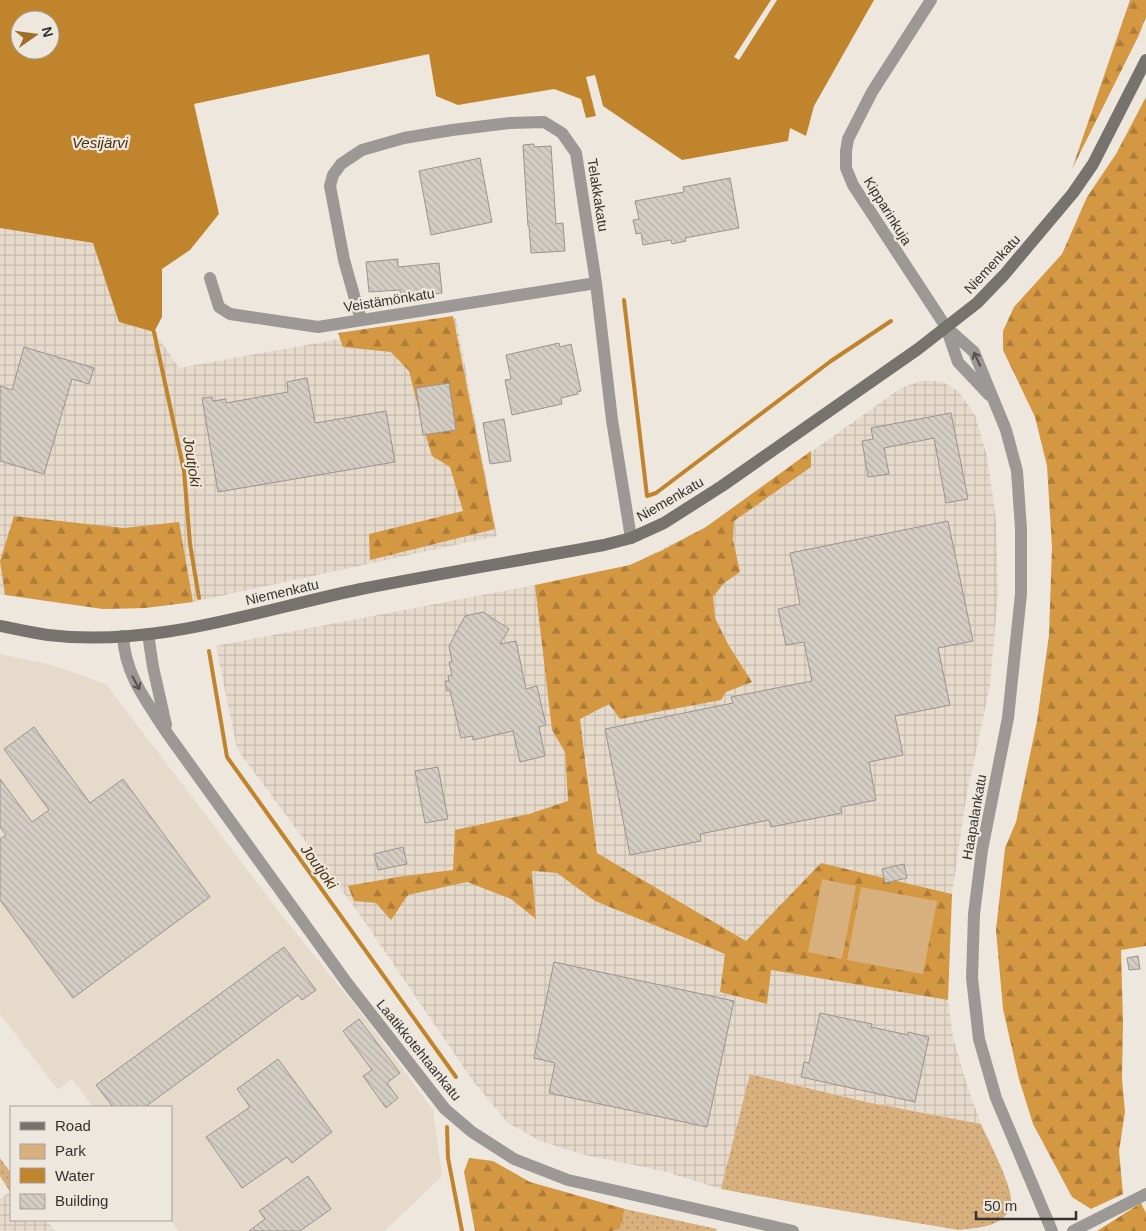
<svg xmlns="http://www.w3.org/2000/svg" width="1146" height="1231" viewBox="0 0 1146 1231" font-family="Arial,sans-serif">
	<defs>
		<pattern id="industrial-grid" width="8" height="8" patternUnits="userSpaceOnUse" patternTransform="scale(1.25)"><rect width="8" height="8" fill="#e6dacb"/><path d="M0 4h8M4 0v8" fill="none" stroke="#c6bcaf"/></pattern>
		<pattern id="grass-dots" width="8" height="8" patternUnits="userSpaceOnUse" patternTransform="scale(1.25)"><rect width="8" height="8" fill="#d8b07d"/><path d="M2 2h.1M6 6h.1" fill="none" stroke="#b09067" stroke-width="1.8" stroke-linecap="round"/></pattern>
		<pattern id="forest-firs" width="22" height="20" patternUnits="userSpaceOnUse" patternTransform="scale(1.25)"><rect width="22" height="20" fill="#d49742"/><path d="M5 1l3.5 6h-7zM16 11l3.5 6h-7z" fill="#ad7c38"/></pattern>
		<pattern id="building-back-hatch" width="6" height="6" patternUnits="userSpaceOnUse" patternTransform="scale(1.25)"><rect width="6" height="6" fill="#d3cdc4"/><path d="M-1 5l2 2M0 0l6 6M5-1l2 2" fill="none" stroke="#b6b0a9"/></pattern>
	</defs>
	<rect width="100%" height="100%" fill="#eee7de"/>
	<path fill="#e6dacb" d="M0,654L52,665L106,684L284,918L365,1018L433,1110L442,1176L385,1231H178L170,1220H171V1107H93L72,1079L58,1090L0,1014Z"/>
	<path fill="url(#industrial-grid)" d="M0,228L93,243L119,322L154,332L179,368L456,318L497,536L193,602L145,608L103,609L0,594Z
		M921,381H941L958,391L975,415L987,456L996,519L998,594L990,685L966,799L952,894L821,863L746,941L597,854L587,766L559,580L630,565L706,527L901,388Z
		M535,585L565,752L568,802L529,814L467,882L532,871L557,873L595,901L725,954L720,992L766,1004L770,970L948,1000L953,1037L966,1082L981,1124L866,1102L751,1074L721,1189L663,1171L585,1155L540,1141L508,1123L473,1081L360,915L237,749L216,646Z
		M11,1191V1220H46L55,1231H0V1199Z"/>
	<path fill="url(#grass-dots)" d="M750,1074L866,1102L981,1124C988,1140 1014,1188 1011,1204C1010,1211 1004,1219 997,1222C986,1228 972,1228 959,1230L808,1205L721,1189Z
		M0,1158L11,1173V1191L10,1192L0,1176Z
		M625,1209L717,1229L716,1231H612L620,1229Z"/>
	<path fill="url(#forest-firs)" d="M1130,0H1146V17L1138,37L1072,169Z
		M1146,97V946L1121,950L1123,1022L1122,1079L1125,1112L1119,1151L1123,1194L1091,1209L1072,1197L1033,1124L1019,1079L1003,1009L996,930L1005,848L1016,822L1037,721L1049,635L1052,547L1047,466L1035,417L1003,350V331L1014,307L1062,254L1087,197L1116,154Z
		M453,316L495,529L370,560L369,534L463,511L450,467L432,456L423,426L409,371L391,352L343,347L338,333Z
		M811,451V467L734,521L733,540L740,572L724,583L713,597L715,618L729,646L752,682L726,692L721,700L620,719L609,704L580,719L597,853L746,941L821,863L952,894L948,1000L771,970L767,1004L720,992L725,954L595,901L557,873L532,871L536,919L511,899L467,882L408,895L391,920L376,903L354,901L348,886L397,877L453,870L455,830L529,814L568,801L565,752L552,730L535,585L630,565L663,550L706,527Z
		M14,516L124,528L179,522L193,602L145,608L103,609L5,595L0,561Z
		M469,1158L493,1161L530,1182L625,1209L620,1229L612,1231H475L464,1172Z
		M1141,1203L1146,1213V1231H1097Z"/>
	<path fill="#d8b07d" d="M822,879L856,886L842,959L808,952Z
		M861,887L937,901L923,974L847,960Z"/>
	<path fill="#c0852c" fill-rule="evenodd" d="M0,0H874L814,106L806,136L790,128L788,141L682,160L603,106L595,75L586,77L596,116L586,118L581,99L554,89L458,105L436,96L429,54L194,104L219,214L190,250L162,269V317L154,332L119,322L93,243L0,228ZM20,20H50V50H20Z"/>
	<path fill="#eee7de" d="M771,0H777L739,60L734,57Z"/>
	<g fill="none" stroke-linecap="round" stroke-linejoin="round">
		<path stroke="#c0852c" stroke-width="4" d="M624,300L647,496L656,493L831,361L891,321
			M154,332L184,471L190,544L199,598
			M209,651L227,757L456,1077
			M447,1127L448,1158L462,1231"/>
	</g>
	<path fill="url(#building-back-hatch)" stroke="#9b948c" d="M534,144V147L551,146L556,224L563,223L565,251L531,253L529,226H528L523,145Z
		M480,158L492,222L431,235L419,171Z
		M730,178L739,228L685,238L686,241L672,244L671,240L643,245L641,233L636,234L633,220L639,219L635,201L684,192L683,187Z
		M398,259V267L439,263L442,293L401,297L400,290L369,292L366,262Z
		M559,343L560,347L571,344L581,391L577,392L578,394L561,398L562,404L512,415L505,380L511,379L506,355Z
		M24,347L94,368L89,384L72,379L44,474L0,461V386L12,390Z
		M307,378L315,423L386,411L395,462L218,492L202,398L212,397L213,401L226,399V403L288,392L287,382Z
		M449,383L456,430L423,435L416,388Z
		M951,413L968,499L946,503L934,438L884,448L889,474L868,477L862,441L873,439L871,428Z
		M504,419L511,461L490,464L483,423Z
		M948,521L973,641L938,648L950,705L895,716L903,755L869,762L876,800L841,807L842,813L771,827L769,820L700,834L701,841L630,855L605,729L733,703L731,697L812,681L804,642L786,645L778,609L800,604L790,553Z
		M483,612L509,629L500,644L516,641L526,689L537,686L546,725L539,727L545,756L520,762L513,731L473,740L472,736L461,738L450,691H447L445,681H449L448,676L452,675L449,662H452L449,646L465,616Z
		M34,727L90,803L123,779L210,897L73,998L0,900V839L6,835L0,827V779L32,822L49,810L4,749Z
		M438,767L448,819L425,823L415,771Z
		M403,847L407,864L378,870L374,854Z
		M904,864L907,878L885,883L882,869Z
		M284,947L316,990L302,1000L298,995L145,1107H113L96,1085Z
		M1138,956L1140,969L1129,970L1127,958Z
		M554,962L734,1001L707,1127L549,1093L555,1063L534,1058Z
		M820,1013L872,1024L871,1027L908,1035V1032L929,1037L915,1102L801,1077L804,1062L809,1063Z
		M359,1019L400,1073L387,1083L398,1098L386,1108L363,1076L372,1070L343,1031Z
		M278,1059L332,1132L292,1163L287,1157L242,1188L206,1137L250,1107L237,1089Z
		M308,1176L331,1209L300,1231H249L265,1219L259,1211Z"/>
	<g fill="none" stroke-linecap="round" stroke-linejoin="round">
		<path stroke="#9b9895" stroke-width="12" d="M931,0L872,92L848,139L846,151V168L853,185L946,327L958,362L989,395
			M210,278L219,307L230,314L318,327L596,283
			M361,320L344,260L330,186L333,175L341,164L362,150L404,138L452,130L510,123L544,122L562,133L576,153L596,283L612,420L631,538
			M946,327L974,352L1006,430L1017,471L1021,529V594L1008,718L982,850L974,914L972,978L979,1039L996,1098L1052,1231
			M148,634L153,667L166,725
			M123,636C125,675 147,702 167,733L347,983L445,1109L472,1132L514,1159L568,1180L793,1231
			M1073,1231L1146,1194"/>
		<path stroke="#76726d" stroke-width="12" d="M0,626C16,629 32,633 48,635C155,648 259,610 361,589C442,573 523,560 604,545L631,538L664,523L722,486L918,349L977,303L1004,275L1073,193L1093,164L1146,60"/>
	</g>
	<defs><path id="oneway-shaft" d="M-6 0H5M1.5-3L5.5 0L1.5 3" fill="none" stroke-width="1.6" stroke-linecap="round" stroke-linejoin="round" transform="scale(1.25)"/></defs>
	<g stroke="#54514e">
		<use href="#oneway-shaft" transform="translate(977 359) rotate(-115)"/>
		<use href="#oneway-shaft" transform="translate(136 683) rotate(62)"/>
	</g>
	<g text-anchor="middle" stroke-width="4.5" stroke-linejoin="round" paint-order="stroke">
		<g font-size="14" fill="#35322f" stroke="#eee7de">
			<text transform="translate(598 195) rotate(81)" y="5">Telakkakatu</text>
			<text transform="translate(888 211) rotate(58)" y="5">Kipparinkuja</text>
			<text transform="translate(992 264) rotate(-47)" y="5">Niemenkatu</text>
			<text transform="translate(389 300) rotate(-9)" y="5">Veistämönkatu</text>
			<text transform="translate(670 499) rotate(-30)" y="5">Niemenkatu</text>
			<text transform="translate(282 592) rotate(-13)" y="5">Niemenkatu</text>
			<text transform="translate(974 817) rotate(-80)" y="5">Haapalankatu</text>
			<text transform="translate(419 1050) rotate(51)" y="5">Laatikkotehtaankatu</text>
		</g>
		<g font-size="15" font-style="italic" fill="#4a310d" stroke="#eee7de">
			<text x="100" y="148">Vesijärvi</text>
			<text transform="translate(192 462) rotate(81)" y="5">Joutjoki</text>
			<text transform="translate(319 867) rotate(54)" y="5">Joutjoki</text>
		</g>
	</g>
	<rect x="10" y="1106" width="162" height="115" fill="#eee7de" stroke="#a49f98"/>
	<rect x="20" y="1122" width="25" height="8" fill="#76726d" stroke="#a49f98"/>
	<text x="55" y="1131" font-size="15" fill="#35322f">Road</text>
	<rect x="20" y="1144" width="25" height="15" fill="#d8b07d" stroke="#a49f98"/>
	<text x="55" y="1156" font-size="15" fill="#35322f">Park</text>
	<rect x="20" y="1168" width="25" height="15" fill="#c0852c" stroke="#a49f98"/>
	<text x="55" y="1181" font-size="15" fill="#35322f">Water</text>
	<rect x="20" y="1194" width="25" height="15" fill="url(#building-back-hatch)" stroke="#a49f98"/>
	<text x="55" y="1206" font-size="15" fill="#35322f">Building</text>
	<g transform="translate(35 35) rotate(76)"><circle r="24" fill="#eee7de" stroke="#a49f98"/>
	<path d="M0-4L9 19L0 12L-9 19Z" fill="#a06e24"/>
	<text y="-8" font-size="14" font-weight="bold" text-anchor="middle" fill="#35322f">N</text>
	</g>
	<path d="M976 1211v8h100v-8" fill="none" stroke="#35322f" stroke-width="2.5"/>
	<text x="984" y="1211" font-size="15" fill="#35322f" stroke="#eee7de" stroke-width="4" paint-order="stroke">50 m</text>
</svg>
